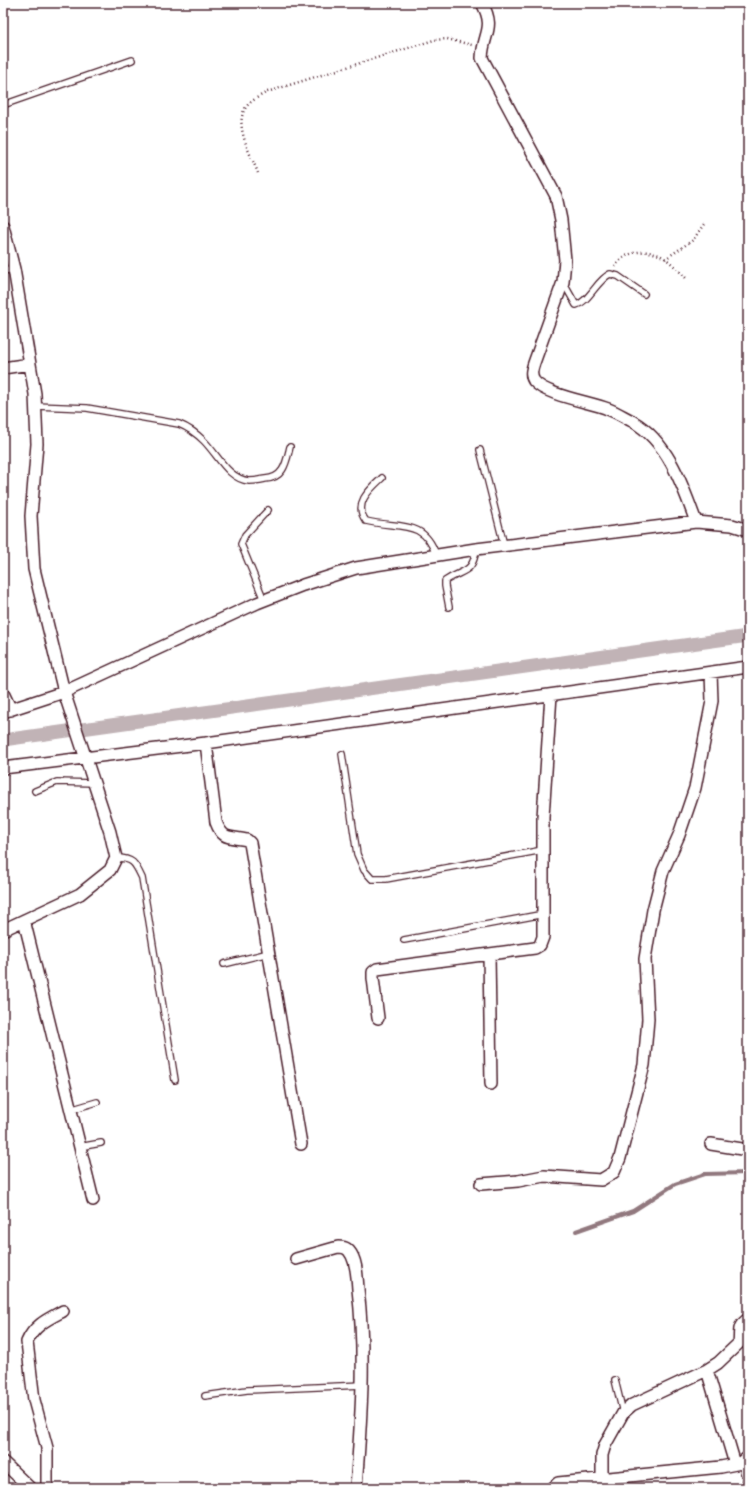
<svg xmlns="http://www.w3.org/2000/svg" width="751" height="1491" viewBox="0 0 751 1491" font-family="'Balsamiq Sans',sans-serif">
	<rect width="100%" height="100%" fill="#fff"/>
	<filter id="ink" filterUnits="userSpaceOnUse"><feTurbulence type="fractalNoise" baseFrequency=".025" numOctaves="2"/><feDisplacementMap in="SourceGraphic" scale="8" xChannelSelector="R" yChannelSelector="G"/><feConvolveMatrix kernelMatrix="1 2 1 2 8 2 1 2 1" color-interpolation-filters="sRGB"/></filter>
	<g filter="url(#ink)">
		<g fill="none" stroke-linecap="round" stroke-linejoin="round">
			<path stroke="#91787e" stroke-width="4" d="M576,1231L633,1211L675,1184L705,1174L748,1173"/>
			<path stroke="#c1b3b6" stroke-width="13" d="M3,740L748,636"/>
			<defs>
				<path id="lane" d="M3,105L132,60
					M3,271L14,269
					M563,282L576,305C589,302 597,280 610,274L618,276L644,294
					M35,406L87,408L179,424C189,428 197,434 204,441C218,455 228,479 249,481C254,481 260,480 265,479C284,478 286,463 290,447
					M480,450L504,545
					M382,478C369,490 353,504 366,521C397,529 424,518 436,555
					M264,600L241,544L245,535L268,510
					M449,607L445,586V581C463,569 473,574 476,549
					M342,754L357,854L364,870L372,879H386L543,850
					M35,791L57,782L94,783
					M116,858C133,858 135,863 142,878L175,1080
					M404,940L544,914
					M224,964L269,953
					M70,1110L97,1102
					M79,1147L101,1143
					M615,1380L623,1413
					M205,1396L247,1390L363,1385
					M741,1463L748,1488"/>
				<path id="street" d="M482,3C496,29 483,33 482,58L556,196L561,220L565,260L563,282L534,363C532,369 530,375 534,381C545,395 590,402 608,409C616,412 624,417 632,421C668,441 683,486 696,522
					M3,226L14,269L35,394L37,444L31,516L34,569L64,692L110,832L116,858L110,870L80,894L3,930
					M3,368L30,364
					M3,693L11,710
					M3,712L64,692L257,603L303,585L356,568L476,549L696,522L732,525L748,530
					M206,743L216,822C223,841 230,836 247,840L250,843L301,1144
					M3,768L206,743L748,667
					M24,920L93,1200
					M489,954L491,1084
					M378,1018L373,978V972L377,969L535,948L540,945L543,937V817L551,695
					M711,1144L748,1150
					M481,1184L518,1181L544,1176L601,1180L614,1172L620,1158L644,1065L648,1019L645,959L653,910L663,871L679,835L695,788L712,701L711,673
					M296,1259L338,1247C342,1247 346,1247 349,1251C357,1260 357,1278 358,1289C366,1357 361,1420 356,1488
					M707,1370L735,1464
					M3,1462L30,1488
					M602,1478V1455L605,1445L623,1413L632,1405L707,1370L718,1363L739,1343C741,1330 736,1328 748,1319
					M47,1488V1448L34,1400L27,1342C34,1325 48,1319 63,1311
					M553,1488L558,1483L721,1467L741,1463L748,1457"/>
			</defs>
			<use href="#lane" stroke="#4a1f2b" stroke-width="8"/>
			<use href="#street" stroke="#4a1f2b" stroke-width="14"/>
			<path stroke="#4a1f2b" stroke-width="2.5" stroke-dasharray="1 3" stroke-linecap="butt" d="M258,173C251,154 229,119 251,102C256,98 262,95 267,92L434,40L447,39L472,45
				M665,259L693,240L704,224
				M615,267C624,252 643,248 659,255C670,260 679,271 687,279"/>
			<use href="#lane" stroke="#fff" stroke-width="5.5"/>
			<use href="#street" stroke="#fff" stroke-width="11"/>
		</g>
	</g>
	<rect width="751" height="1491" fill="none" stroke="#fff" stroke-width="16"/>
	<rect x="8" y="8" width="735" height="1475" fill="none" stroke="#4a1f2b" stroke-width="1.5" filter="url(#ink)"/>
</svg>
